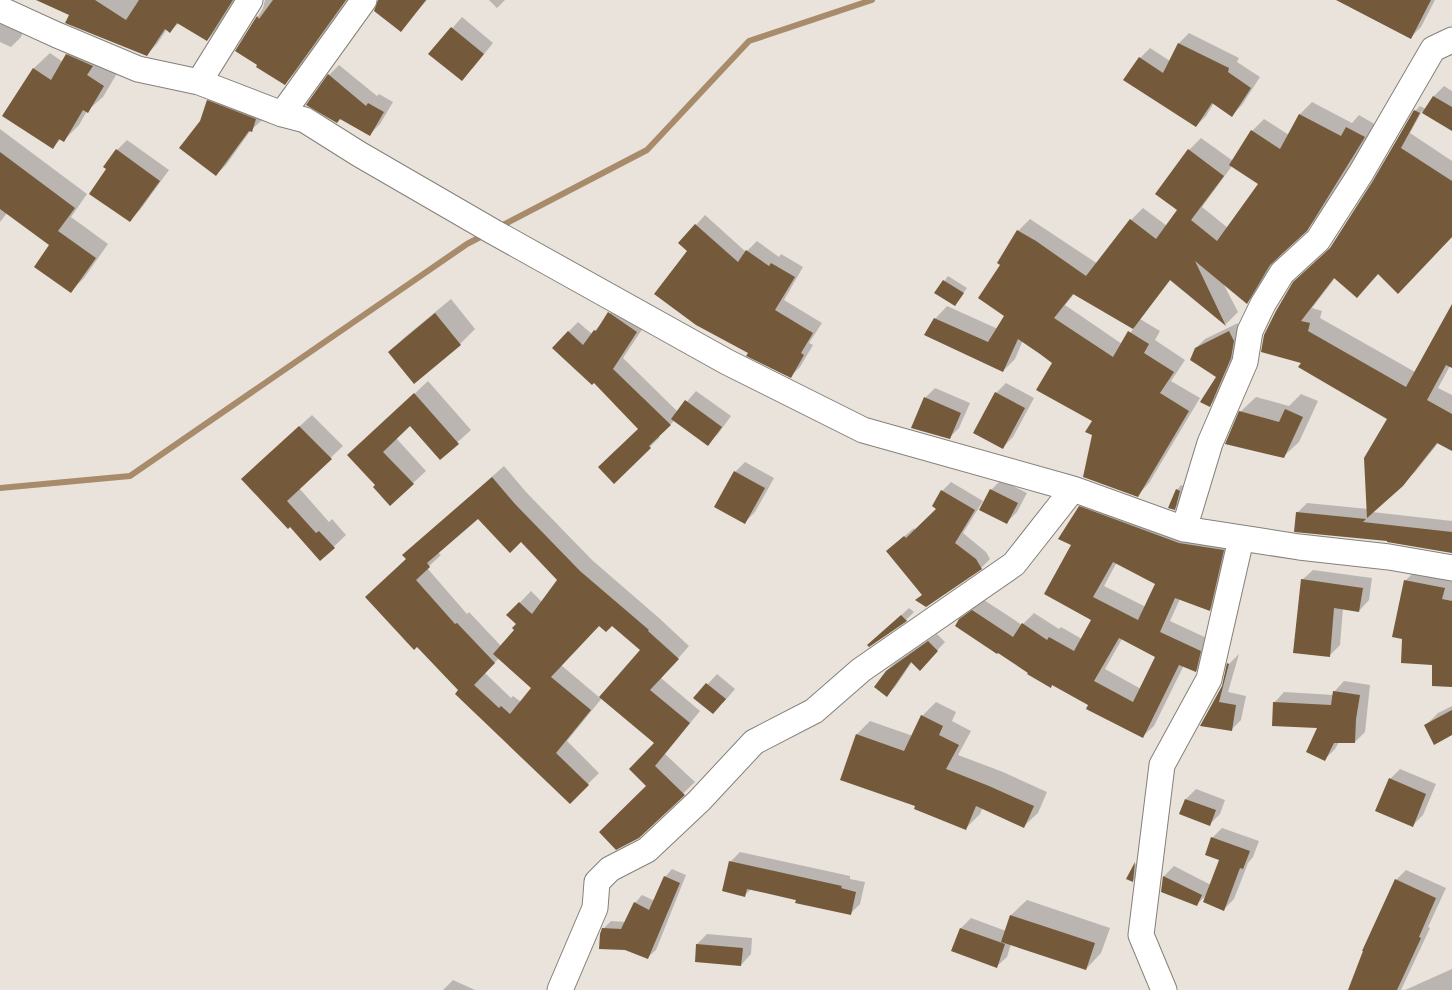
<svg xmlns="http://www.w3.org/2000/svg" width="1452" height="990" viewBox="0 0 1452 990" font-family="Karla,sans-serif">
	<rect width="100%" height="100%" fill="#e9e3dc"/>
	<path fill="#0003" fill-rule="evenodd" d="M39,0H236L218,29L207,40L179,23L170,31L167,29L157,44L146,55L71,15Z
		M265,0H348L297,71L285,83L237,51L263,8Z
		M379,0H427L401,30Z
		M489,0H505L497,8Z
		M1339,0H1435L1421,27L1411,37Z
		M0,10L27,23L21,37L11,47L0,42Z
		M462,17L493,43L472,69L430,54Z
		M1189,33L1239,58L1237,62L1260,77L1242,105L1232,115L1214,103L1206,116L1196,126L1140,58L1150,48L1170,61L1179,43Z
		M82,40L119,70L103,97L87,111L79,125L64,140L61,139L53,147L4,115L34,68L50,53L63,62L67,55Z
		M339,65L377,96L379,94L393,102L380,124L370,134L329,75Z
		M1444,86L1452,91V130L1422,111L1410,133L1452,161V236L1379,273L1357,296L1335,278L1312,308L1322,311L1320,318L1415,372L1452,310V367L1450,366L1438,388L1452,395V449L1439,442L1415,472L1372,512L1452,521V552L1297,513L1307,503L1368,509L1389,418L1303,362L1263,351L1332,246L1415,111L1420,106L1426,109L1434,96Z
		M218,91L266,109L262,120L251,130L226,165L216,175L208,101Z
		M1312,102L1352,123L1359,115L1376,125L1319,217L1281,254L1259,290L1247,302L1223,283L1238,312L1226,324L1171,279L1140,319L1160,331L1155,340L1185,360L1171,381L1200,398L1149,483L1137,496L1093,435V421L1053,363L1023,340L1015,359L1003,371L935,319L947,306L998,329L1006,315L1002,264L1018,231L1030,219L1098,264L1131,220L1143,208L1167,226L1179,210L1189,150L1201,138L1233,161L1252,131L1264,119L1289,135L1300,114ZM1232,166L1260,184L1228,228L1202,207ZM1075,293L1134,328L1122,344L1065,305Z
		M0,129L87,194L71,217L108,244L84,278L71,291L51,245L7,213L0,222Z
		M127,140L169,170L140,210L130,220L107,168L117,150Z
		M705,215L746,252L757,241L779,257L781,254L803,267L784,300L822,323L809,343L813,345L800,367L791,376L750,352L688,251L696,225Z
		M948,276L967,288L955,305L936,293Z
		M451,299L475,329L460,344L414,382L389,352L405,337Z
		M619,303L647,322L623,358L678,412L696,391L731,416L718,434L708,444L675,420L658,436L660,437L614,482L640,429L568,332L578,322L592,334Z
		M1238,323L1242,331L1240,348L1219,396L1210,405L1218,376L1196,348L1205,339Z
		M428,381L471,430L440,458L410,425L396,438L426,471L413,483L377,485L362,443Z
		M1006,383L1034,398L1013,437L1003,447L996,393Z
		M935,388L970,403L959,428L949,438L925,398Z
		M1301,394L1318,401L1299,442L1283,457L1240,412L1256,397L1289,406Z
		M312,415L343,446L299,488L329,522L332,519L346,535L320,560L255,467Z
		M745,462L774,478L755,512L745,522L735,472Z
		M504,466L526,492L592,560L659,618L689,646L661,678L700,711L665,754L695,782L638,837L656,743L602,698L567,741L599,773L570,802L460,690L407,559L404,555ZM478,518L521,540L559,579L542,602L531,591L508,615L517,624L516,630L501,646L469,612L467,614L427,568L441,555L438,552ZM612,624L642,650L600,698L561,665L600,625ZM499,658L533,688L521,702L513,696L511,698L485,673Z
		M1001,480L1027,493L1017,512L1007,522L991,490Z
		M951,482L983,501L963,533L986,552L990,559L981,568L923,594L887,551L914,528L915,530L938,508L942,491Z
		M1181,485L1184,486L1179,504L1174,509L1177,490Z
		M1091,496L1234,539L1221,599L1209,610L1180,599L1170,621L1211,640L1207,660L1196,671L1184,665L1154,726L1142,737L1090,705L1030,672L960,620L972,608L984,600L1022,625L1034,613L1059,629L1061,627L1082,639L1093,620L1073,544L1080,507ZM1117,562L1157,583L1146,607L1104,586ZM1122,639L1157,657L1141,689L1105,669Z
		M1418,568L1452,575V686L1434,663L1406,580Z
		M1313,570L1372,578L1369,600L1359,611L1343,608L1340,645L1330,655L1302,580Z
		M909,608L914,612L906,620L869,645Z
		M937,634L945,642L920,669L912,662L895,687L887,695L886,671L895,663Z
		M1239,654L1228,692L1246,696L1241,720L1231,730L1202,725L1223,686L1229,664Z
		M717,674L735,689L723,703L695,698Z
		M1344,681L1370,685L1365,732L1355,742H1339L1335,749L1325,759L1319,726L1274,703L1284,692L1334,695V692Z
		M936,702L956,712L952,721L971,731L958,755L1003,772L1047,792L1038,813L1024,826L983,807L980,814L966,828L917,805L857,734L870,721L913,736L922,716Z
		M1452,706V734L1425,726L1438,713Z
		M1400,769L1436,784L1423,815L1413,825L1390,779Z
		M1196,789L1225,800L1220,814L1210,824L1186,799Z
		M1222,828L1259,841L1253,857L1248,863L1234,899L1224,909L1208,894L1197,904L1162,891L1164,876L1174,866L1211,885L1221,859L1212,838Z
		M740,852L850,876V879L865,882L860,904L850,914L751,889L744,896L730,862Z
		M1145,855L1143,870L1133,880L1128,878L1136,863Z
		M672,869L686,875L656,950L648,957L603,929L611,921L626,922L635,903L642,895L655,901L665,877Z
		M1406,870L1446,888L1428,927L1430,928L1401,990H1349L1396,880Z
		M1027,900L1110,928L1101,953L1086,969L1011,944L1007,957L996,967L961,928L971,918L1006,931L1011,915Z
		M707,934L752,938L751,954L741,965L697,944Z
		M1452,969V990H1405Z
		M453,980L475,990H443Z"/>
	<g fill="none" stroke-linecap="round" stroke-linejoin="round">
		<path stroke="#a88b6a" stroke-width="6" d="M499,227L647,150L749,41L872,0
			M0,488L130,476L467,244L486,234"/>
	</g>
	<path fill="#745a3a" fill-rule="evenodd" d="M36,0H95L126,20L139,0H233L207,41L177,23L170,33L165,29L147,56L65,23L69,15Z
		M273,0H346L285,85L256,67L257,65L235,51L257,16L259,19Z
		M378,0H426L401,32L374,11Z
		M1336,0H1431L1411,39Z
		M451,27L484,54L462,81L428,54Z
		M1178,43L1229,68L1228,72L1251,88L1232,117L1212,103L1196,127L1123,80L1139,57L1163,73Z
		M66,54L93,66L87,75L104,86L88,113L83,110L64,142L59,139L53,149L2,116L33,68L51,80Z
		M328,74L366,106L368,103L384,112L370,136L340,119L337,123L306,105Z
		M1433,96L1452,107V131L1422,113Z
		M207,100L256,119L252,132L249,131L216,176L179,148L200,121Z
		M1414,110L1420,113L1401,148L1452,181V237L1398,294L1378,274L1357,298L1334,278L1301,321L1310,323L1308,331L1406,387L1452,304V368L1446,365L1427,400L1452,414V451L1437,443L1403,486L1367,518L1364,458L1387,419L1298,367L1301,363L1261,352L1264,335L1276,311L1293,282L1330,248L1373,181Z
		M1299,114L1341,136L1346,127L1365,137L1307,231L1270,265L1247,304L1195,261L1226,326L1170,280L1133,329L1073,294L1054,318L1113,357L1128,331L1149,344L1144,353L1174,372L1160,393L1189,411L1138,497L1083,477L1092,435L1085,432L1092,421L1036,390L1052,363L1040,354L1018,339L1003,372L924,335L934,318L988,342L1004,316L978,298L1000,265L997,263L1017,230L1036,241L1086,276L1130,219L1156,239L1177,210L1155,194L1188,149L1224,176L1191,220L1217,241L1258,184L1229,165L1251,130L1280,149Z
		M116,149L160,181L130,222L89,194L106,169L103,167Z
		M0,152L75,208L58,231L96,258L71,293L34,267L49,245L0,209Z
		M695,224L738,262L746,250L769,266L771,263L795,277L775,310L813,333L801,353L804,355L791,378L746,356L748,353L696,325L654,294L687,251L678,243Z
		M943,280L964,293L955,306L934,293Z
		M608,312L637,332L613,369L671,425L649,446L651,448L614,484L598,467L638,429L594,383L592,385L552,348L568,331L583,345L594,330L596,331Z
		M435,313L461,345L414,384L388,352Z
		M1229,331L1234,341L1231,358L1210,407L1200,402L1216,377L1190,360L1195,348Z
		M995,392L1025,408L1003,449L973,433Z
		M414,393L459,444L440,460L410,426L383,452L414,484L390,506L373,487L375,485L347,455Z
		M924,397L961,413L950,439L911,428Z
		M685,400L722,427L708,446L671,419Z
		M1285,409L1303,417L1284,458L1225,444L1239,411L1279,422Z
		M299,426L332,459L287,501L316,533L319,531L335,548L320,561L290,527L288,529L241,479Z
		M734,471L765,488L745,524L714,507Z
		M492,477L515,504L580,571L649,630L648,631L679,659L650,690L690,723L655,766L685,795L639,838L616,850L599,832L646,786L629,769L654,743L599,697L640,650L612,626L606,632L599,626L551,677L591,710L556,753L589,785L570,804L455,694L458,690L417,647L414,650L365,597L406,559L402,555ZM478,519L510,553L521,542L557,580L532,614L519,602L506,615L516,624L512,628L514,630L493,654L531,688L510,714L501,706L499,708L474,685L495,663L457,623L455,624L416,580L430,567L427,563Z
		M990,489L1018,503L1007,524L979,510Z
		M1176,489L1180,491L1175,510L1168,508Z
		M941,490L975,510L955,543L976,559L982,569L926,607L915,600L922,595L886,551L904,536L906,538L936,509L932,506Z
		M1079,506L1179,543L1224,550L1210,611L1175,598L1160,632L1201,651L1196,672L1179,665L1143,738L1086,709L1088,705L1052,685L1051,688L1027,674L1028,673L998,653L997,654L955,626L959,619L972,610L1013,637L1022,623L1047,640L1049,637L1074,651L1091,620L1044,594L1071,545L1058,539ZM1113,562L1155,584L1138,620L1093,597ZM1119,638L1155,657L1133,702L1094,681Z
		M1296,512L1366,519L1363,522L1452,532V553L1387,542V541L1294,532Z
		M1301,579L1363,588L1359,612L1334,608L1330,657L1293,653Z
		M1404,580L1445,588L1442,599L1452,601V687L1432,686V665L1401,663L1402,639L1392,637Z
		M901,615L907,621L869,647L867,645Z
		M928,641L938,651L920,671L911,662L887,697L874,687L886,671Z
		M1227,663L1229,664L1219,702L1236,705L1232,731L1200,726L1222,686Z
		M706,683L726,699L713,714L693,698Z
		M1333,691L1360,695L1356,719L1355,743H1334L1325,761L1306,752L1317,728L1272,726L1273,702L1331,705Z
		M1452,710V735L1434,745L1424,725Z
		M921,715L943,726L939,735L959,745L946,769L989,786L1034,806L1024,828L976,806L966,830L914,809L915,806L840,780L856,734L904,751Z
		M1389,778L1426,794L1413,827L1375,811Z
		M1185,799L1216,810L1210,826L1179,814Z
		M1211,837L1250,851L1243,869L1240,868L1224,911L1203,902L1219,860L1205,855Z
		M729,861L842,886L841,888L856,892L851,915L795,903L796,900L747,889L745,897L722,891Z
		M1135,862L1133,882L1126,879Z
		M664,876L680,883L648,959L625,950L599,949L600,934L602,928L621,929L634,902L649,910Z
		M1163,876L1202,895L1197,906L1161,892Z
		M1395,879L1436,898L1419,937L1421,938L1397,990H1348L1363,951H1362Z
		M1010,915L1095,943L1086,970L1001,942Z
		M960,928L1005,944L997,968L951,951Z
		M696,944L743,948L741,966L695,962Z"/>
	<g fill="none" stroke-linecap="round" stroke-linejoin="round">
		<defs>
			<path id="minor" d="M0,9L57,35L138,69L199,82L282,114L305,120L359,154L492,231L727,362L863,430L1073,489L1184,529L1299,547L1389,557L1452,568
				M199,82L250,0
				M282,114L364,0
				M1184,529L1210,443L1245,362L1250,331L1263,304L1282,273L1318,240L1361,173L1433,49L1452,40
				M560,990L595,908L597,882L610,869L647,850L699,801L754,742L814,711L861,670L1014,564L1073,489
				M1164,990L1141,935L1162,765L1209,679L1241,539"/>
		</defs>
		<use href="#minor" stroke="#858079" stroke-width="27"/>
		<use href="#minor" stroke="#fff" stroke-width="25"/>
	</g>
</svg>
